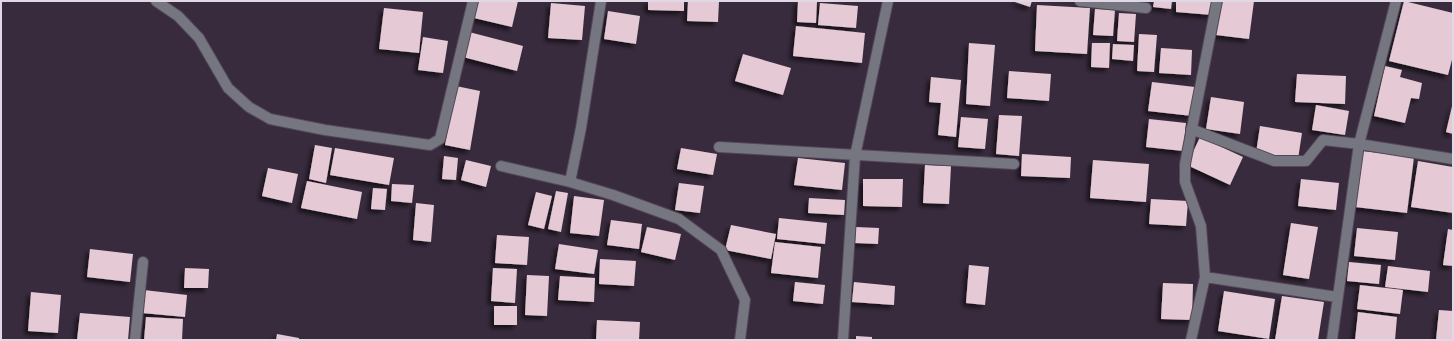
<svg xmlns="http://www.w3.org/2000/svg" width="1454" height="341" viewBox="0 0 1454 341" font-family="Manrope,sans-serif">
	<defs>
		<filter id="shadow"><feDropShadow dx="-3.5" dy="3.5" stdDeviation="2" flood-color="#0009"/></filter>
	</defs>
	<rect width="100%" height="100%" fill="#382b3d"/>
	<path fill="#e5c9d5" filter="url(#shadow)" d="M478,1H518L512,27L474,18Z
		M648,1H684V11L648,10Z
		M688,1H719L718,22L687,21Z
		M798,1H817L816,23L797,22Z
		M1012,1H1032L1030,7Z
		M1154,1H1172L1171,9L1153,7Z
		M1176,1H1214L1212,15L1176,12Z
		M1220,1H1254L1249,39L1216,35Z
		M1404,1L1453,13V56L1448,75L1389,61Z
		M551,3L585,6L582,40L548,38Z
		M820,3L858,6L856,28L818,25Z
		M1037,5L1090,8L1087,54L1035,51Z
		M384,8L423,12L419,53L379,49Z
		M1095,9L1115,10L1113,36L1093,35Z
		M608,11L640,16L636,44L604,39Z
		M1119,13L1136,14L1134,42L1117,41Z
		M796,26L865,33L862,63L793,56Z
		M469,32L523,46L517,71L463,57Z
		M1139,34L1157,35L1154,72L1137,71Z
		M423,37L448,41L443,73L418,70Z
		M969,43L995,45L990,106L966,104Z
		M1092,43H1110L1109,68L1091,67Z
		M1113,44L1134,45L1133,61L1112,59Z
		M1161,48L1192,50L1191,75L1159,73Z
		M743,54L791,68L783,95L735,81Z
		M1385,66L1402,70L1400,77L1422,83L1419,99L1411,98L1405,123L1374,116Z
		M1009,71L1051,74L1049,101L1007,98Z
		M1297,74L1346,76L1345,104L1295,102Z
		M931,77L961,80L956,137L938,135L941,103L929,102Z
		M1152,82L1195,87L1192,116L1148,111Z
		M456,86L480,91L470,150L445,145Z
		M1211,97L1244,102L1240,134L1206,129Z
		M1453,102V134L1446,132Z
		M1316,105L1349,111L1345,135L1312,130Z
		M999,115L1022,116L1019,156L996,154Z
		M961,117L988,119L985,149L958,147Z
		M1149,119L1186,123L1183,151L1146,147Z
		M1260,126L1302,133L1298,159L1256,153Z
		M1200,137L1243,157L1230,185L1187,165Z
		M315,145L332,148L326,183L309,179Z
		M335,148L394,158L389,185L330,175Z
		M681,148L717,154L713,175L677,169Z
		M1362,151L1414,157L1407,213L1355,207Z
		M1022,154L1071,157L1070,178L1021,176Z
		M444,156L458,158L456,180L442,179Z
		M798,158L845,163L842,190L794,185Z
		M466,160L491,166L486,187L461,180Z
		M1093,160L1149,164L1146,202L1090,198Z
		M1418,161L1453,167V213L1411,207Z
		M925,165L951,166L949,204L923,203Z
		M268,168L298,174L292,203L262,196Z
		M863,179H903L902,207L863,206Z
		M1301,179L1339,183L1336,210L1298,206Z
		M307,181L362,192L357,219L301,208Z
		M679,183L704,186L700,213L675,210Z
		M392,184L414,185L412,203L391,201Z
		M373,188L387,189L385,210L371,209Z
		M556,191L568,193L561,232L548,229Z
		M536,192L552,196L544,229L528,225Z
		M574,196L604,200L599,236L570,233Z
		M809,198L845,200L844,215L808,213Z
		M1151,199L1188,201L1186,226L1149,224Z
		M416,203L434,205L431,242L413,240Z
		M779,218L827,223L825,244L777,239Z
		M611,220L642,224L639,249L607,245Z
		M1291,223L1318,227L1309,279L1283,275Z
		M731,225L776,234L771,259L725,250Z
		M647,227L681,234L675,260L641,252Z
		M856,227L879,228L878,244L855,243Z
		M1357,228L1398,232L1395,260L1354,256Z
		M1448,229L1453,230V266L1443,265Z
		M497,235L529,237L527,265L495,263Z
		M775,242L821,247L818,278L771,273Z
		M559,244L598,250L594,274L555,269Z
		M90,249L133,254L130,282L87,277Z
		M600,259L636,261L634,286L599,284Z
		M1349,262L1381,265L1379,284L1347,281Z
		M969,265L989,267L985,305L966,303Z
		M1388,266L1430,271L1428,292L1385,287Z
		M185,268L209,269L208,288H184Z
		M493,268L517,269L515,303L491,301Z
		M527,275L549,276L547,316L525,315Z
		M560,276L595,278L594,302L558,300Z
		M795,282L825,285L823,304L793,301Z
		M854,282L895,286L894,305L852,302Z
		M1163,283L1193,284L1192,320L1161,319Z
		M1360,285L1403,290L1400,314L1357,309Z
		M144,290L187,295L185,317L142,313Z
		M1224,291L1275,299L1269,339L1218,331Z
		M31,292L61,295L58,333L28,331Z
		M1282,296L1324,302L1318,340H1275Z
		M494,306H517V325H494Z
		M1439,310L1453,311V340H1436Z
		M1358,312L1397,317L1395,340H1355Z
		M80,313L130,317L128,340H77Z
		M146,317L183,319L182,340H144Z
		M597,320L640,322L639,340H596Z
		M277,334L299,338V340H276Z
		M856,336L872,337V340H856Z"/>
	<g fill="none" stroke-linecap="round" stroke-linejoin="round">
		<defs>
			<path id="minor" d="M156,1L178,16L199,38L228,88L249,107L270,119L325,130L430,145L440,139L473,1
				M601,1L581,128L570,182L613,195L679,219L721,250L745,300L740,340
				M1080,1L1146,8
				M1191,129L1274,161H1306L1323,140L1359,144L1453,159
				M719,147L1014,164
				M501,166L570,182
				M1205,277L1337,297
				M135,340L143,262
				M843,340L855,156L888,1
				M1191,340L1205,277L1201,226L1185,182V164L1217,1
				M1332,340L1359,144L1396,1"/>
		</defs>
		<use href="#minor" stroke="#534758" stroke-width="12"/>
		<use href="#minor" stroke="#757680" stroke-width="10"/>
	</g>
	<rect width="1454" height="341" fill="none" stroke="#e0d8e4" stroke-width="4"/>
</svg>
